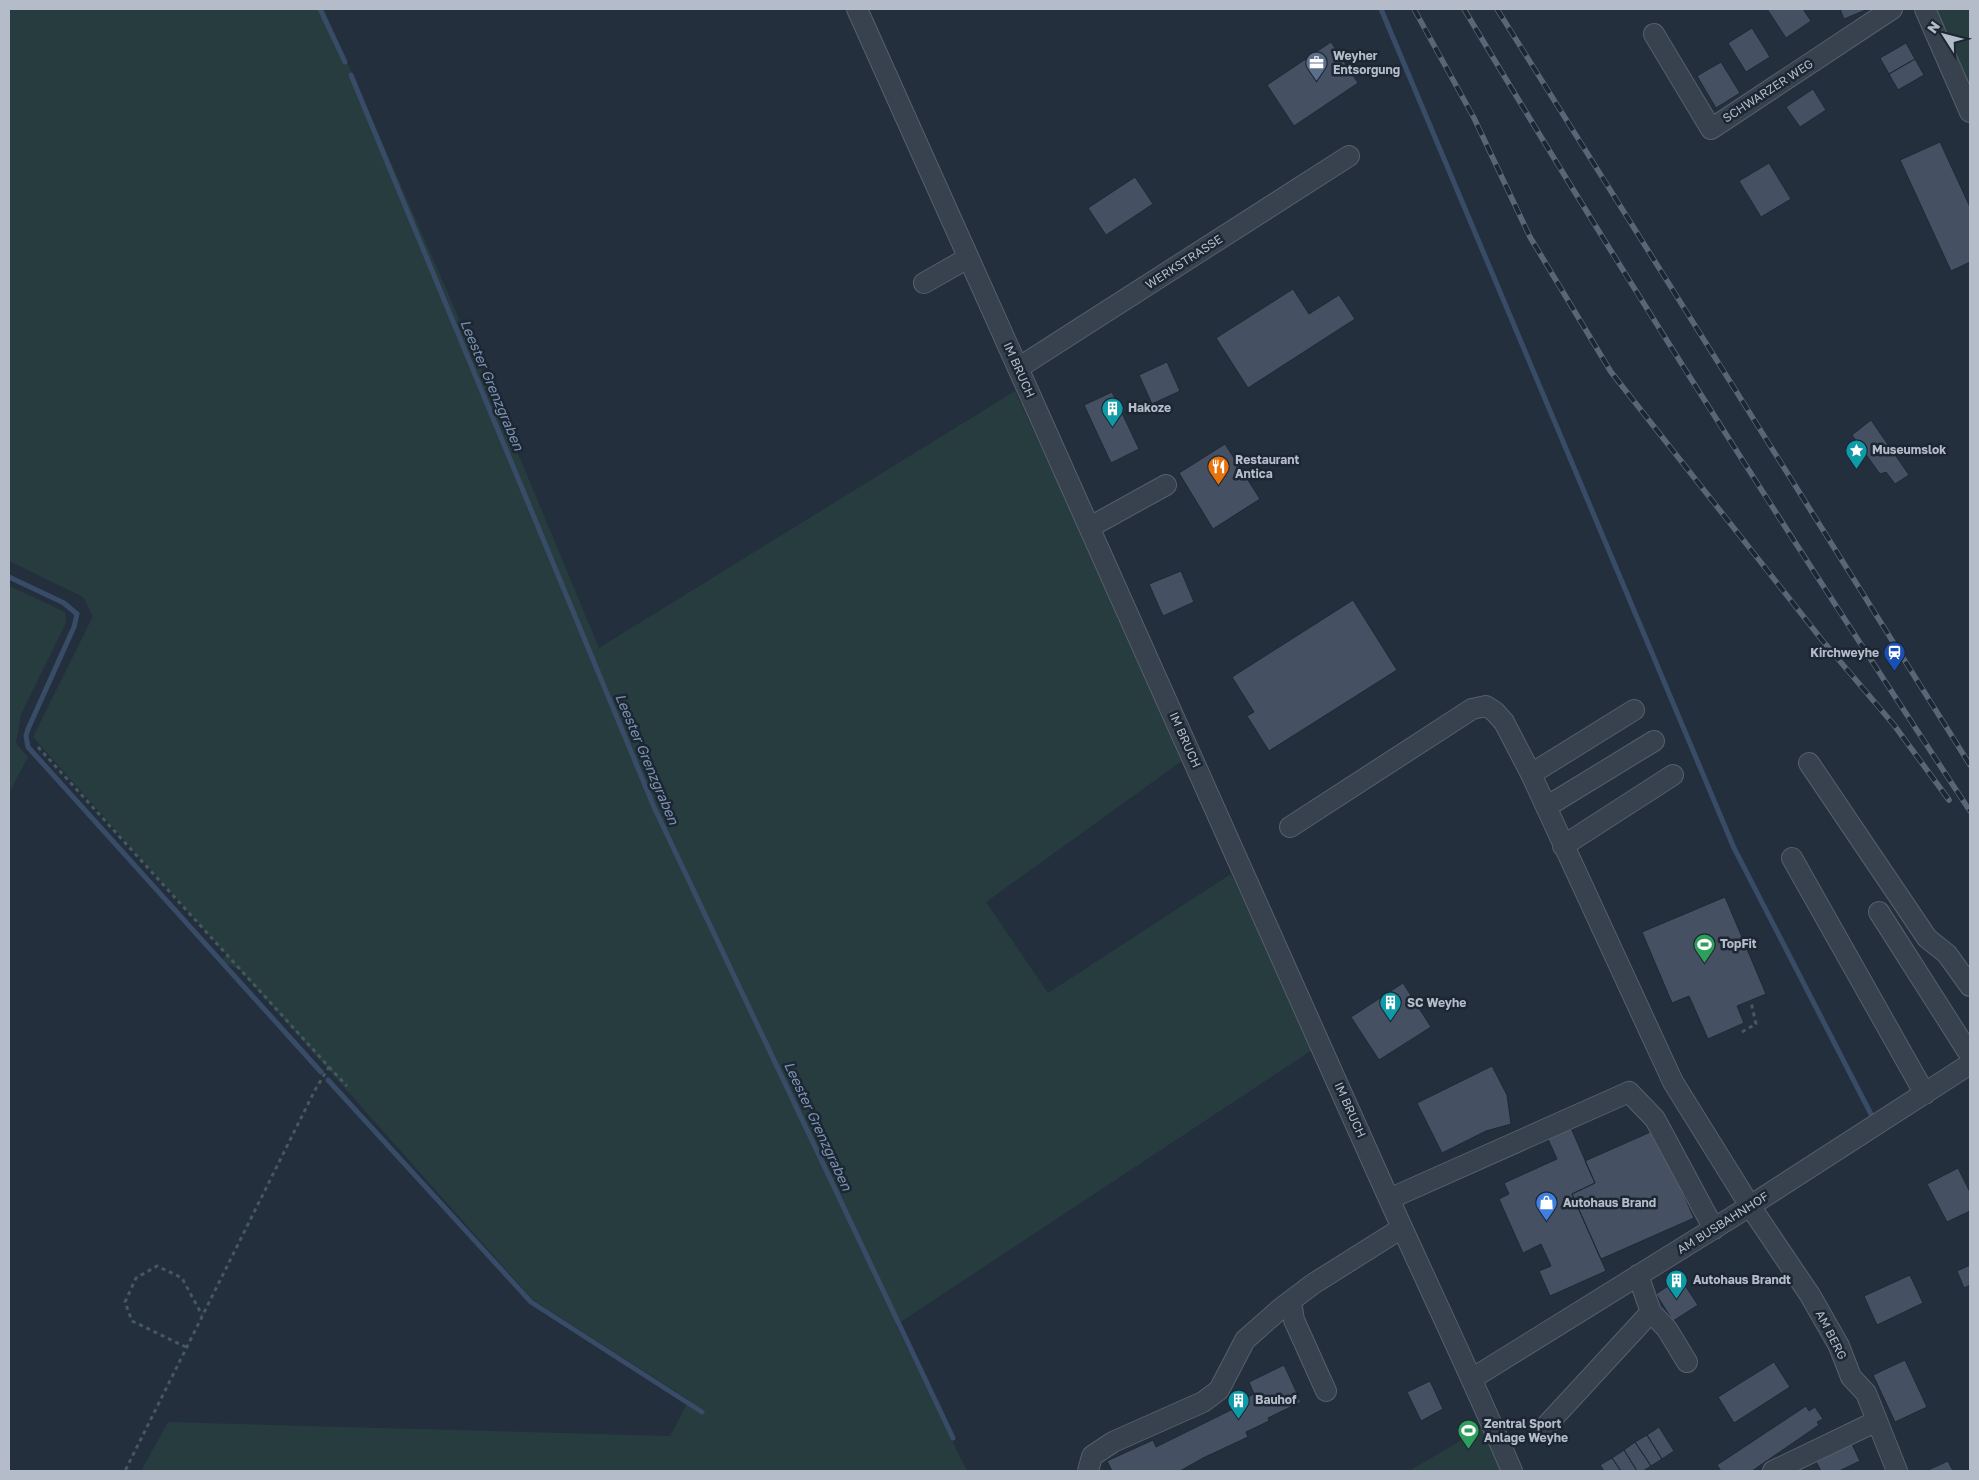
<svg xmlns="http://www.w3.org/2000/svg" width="1979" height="1480" viewBox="0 0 1979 1480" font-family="'Golos Text',sans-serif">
	<rect width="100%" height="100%" fill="#242f3e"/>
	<path fill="#263c3f" d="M9,9H324L522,463L599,648L1015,391L1186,758L986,902L1048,993L1231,874L1312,1050L896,1325L967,1471H141L168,1422L670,1436L689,1400L533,1300L240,970L222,961L226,954L33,737L93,616L83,597L9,561Z
		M1936,9H1970V84Z
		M9,586L65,612L66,623L21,714L16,743L28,757L9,793Z
		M1482,1428L1501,1471H1409Z"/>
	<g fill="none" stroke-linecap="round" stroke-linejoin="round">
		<path stroke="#394c67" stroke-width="5" d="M320,9L345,62
			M1381,9L1734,848L1873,1118
			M351,75L654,807L953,1438
			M9,577L64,603L77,614L74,627L28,729L26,736L28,747L321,1072
			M328,1080L531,1302L702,1412"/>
	</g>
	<path fill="#455162" stroke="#1f2835" d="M1767,9H1803L1811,21L1786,38Z
		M1840,9H1868L1844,19Z
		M1752,28L1770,57L1746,72L1728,43Z
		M1331,42L1358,83L1294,126L1267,85Z
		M1906,43L1915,59L1889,74L1880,58Z
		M1915,59L1924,75L1898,90L1889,74Z
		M1721,62L1740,93L1716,108L1697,76Z
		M1813,89L1826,110L1800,127L1786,107Z
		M1940,142L1970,207V262L1951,271L1900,160Z
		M1769,163L1791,199L1761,217L1739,181Z
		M1135,177L1153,204L1106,235L1088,208Z
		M1293,289L1309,314L1339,295L1355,319L1248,388L1216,338Z
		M1167,362L1180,391L1152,404L1139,375Z
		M1112,392L1139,449L1111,463L1084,405Z
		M1871,420L1909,475L1895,484L1886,472L1880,474L1852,435Z
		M1225,444L1260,499L1213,529L1179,473Z
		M1181,571L1194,602L1163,616L1149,584Z
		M1353,600L1397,670L1269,751L1247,716L1254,712L1232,677Z
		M1725,897L1766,994L1737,1006L1744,1023L1708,1039L1689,996L1672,1003L1642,932Z
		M1403,983L1431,1027L1379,1060L1351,1017Z
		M1492,1066L1507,1095L1511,1124L1486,1131L1442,1153L1417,1103Z
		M1571,1128L1595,1183L1572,1194L1606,1271L1550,1296L1539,1271L1551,1266L1541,1244L1523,1253L1499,1199L1509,1194L1504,1183L1557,1159L1548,1139Z
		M1655,1130L1694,1218L1601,1259L1572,1194L1595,1183L1585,1161Z
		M1958,1168L1970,1192V1211L1947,1222L1927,1184Z
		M1970,1265V1285L1964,1288L1957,1271Z
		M1910,1275L1923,1303L1877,1325L1864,1296Z
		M1680,1278L1698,1305L1673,1321L1656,1294Z
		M1905,1360L1927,1407L1895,1422L1873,1375Z
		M1774,1362L1790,1387L1734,1423L1718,1397Z
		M1284,1365L1301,1402L1268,1418L1269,1421L1246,1432L1248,1437L1203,1458L1180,1471H1112L1107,1461L1153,1440L1156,1447L1235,1408L1233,1404L1254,1394L1249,1382Z
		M1430,1381L1443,1409L1421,1421L1407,1392Z
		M1806,1406L1809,1411L1815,1407L1823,1419L1817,1422L1819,1425L1752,1471H1721L1717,1465Z
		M1659,1427L1674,1451L1662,1459L1647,1435Z
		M1647,1435L1662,1459L1651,1466L1635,1442Z
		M1849,1438L1860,1461L1839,1471H1821L1813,1456Z
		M1635,1442L1651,1466L1643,1471H1637L1624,1450Z
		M1624,1450L1637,1471H1621L1612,1458Z
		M1612,1458L1621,1471H1604L1600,1465Z
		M1948,1461L1953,1471H1926Z"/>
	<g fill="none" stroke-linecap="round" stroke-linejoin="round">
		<defs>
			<path id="minor" d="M857,9C1030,396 1205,782 1376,1170C1421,1271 1469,1370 1512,1471
				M1925,9L1970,112
				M1654,34L1711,129L1892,9
				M924,283L968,258
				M1018,368L1349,156
				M1090,527L1166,485
				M1809,763L1927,938L1947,954L1970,986
				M1531,774L1634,710
				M1546,807L1654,741
				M1290,827L1472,709L1486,706L1494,711L1504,722L1531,774L1673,1082L1750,1206L1810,1295L1839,1346L1851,1377L1866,1393L1897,1471
				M1563,846L1673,775
				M1792,858L1925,1094
				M1879,912L1970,1055
				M1389,1199L1629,1092L1655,1119L1714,1229
				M1638,1275L1651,1312L1667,1329L1687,1362
				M1291,1301L1294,1320L1326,1391
				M1473,1378L1750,1206L1970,1064
				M1544,1428L1651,1312
				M1088,1471L1092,1456L1113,1442L1203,1402L1219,1390L1245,1340L1280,1309L1313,1284L1402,1228
				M1773,1471L1877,1421"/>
		</defs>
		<use href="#minor" stroke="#565f6c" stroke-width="22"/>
		<path stroke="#44595c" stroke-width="3" stroke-dasharray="4 4" stroke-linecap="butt" d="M38,747L329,1067L315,1090L125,1471
			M1742,1032L1756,1024L1751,1002
			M329,1067L347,1086
			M186,1347L132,1321L125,1302L136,1278L157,1266L182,1278L202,1315"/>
		<use href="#minor" stroke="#38414e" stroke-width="20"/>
		<defs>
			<path id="rail" d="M1414,9L1474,118L1530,237L1611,372L1822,640L1894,725L1949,800
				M1464,9C1626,281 1796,547 1970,811
				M1497,9L1970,765"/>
		</defs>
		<use href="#rail" stroke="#5a6575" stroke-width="5.5"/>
		<use href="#rail" stroke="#1d2633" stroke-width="4" stroke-dasharray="11" stroke-linecap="butt"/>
	</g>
	<defs>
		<symbol id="office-pin" viewBox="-11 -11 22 30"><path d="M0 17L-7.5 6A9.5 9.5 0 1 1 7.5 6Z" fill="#5c6f8a" stroke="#1d2633"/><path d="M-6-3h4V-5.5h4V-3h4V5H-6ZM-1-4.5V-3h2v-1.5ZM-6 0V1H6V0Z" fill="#fff"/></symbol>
		<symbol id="building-pin" viewBox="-11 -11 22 30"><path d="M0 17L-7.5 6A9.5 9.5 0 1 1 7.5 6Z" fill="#0f9aa8" stroke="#1d2633"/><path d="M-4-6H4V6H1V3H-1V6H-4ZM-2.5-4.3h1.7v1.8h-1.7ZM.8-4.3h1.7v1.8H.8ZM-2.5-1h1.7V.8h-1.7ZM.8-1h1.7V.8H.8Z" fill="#fff"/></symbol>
		<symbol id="sight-pin" viewBox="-11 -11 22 30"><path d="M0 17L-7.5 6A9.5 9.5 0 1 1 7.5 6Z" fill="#0f9aa8" stroke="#1d2633"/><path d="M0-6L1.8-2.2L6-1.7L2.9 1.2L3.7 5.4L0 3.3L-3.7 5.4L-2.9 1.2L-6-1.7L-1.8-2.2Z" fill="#fff"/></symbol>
		<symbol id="restaurant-pin" viewBox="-11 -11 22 30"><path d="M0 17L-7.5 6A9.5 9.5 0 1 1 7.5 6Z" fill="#e8710a" stroke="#1d2633"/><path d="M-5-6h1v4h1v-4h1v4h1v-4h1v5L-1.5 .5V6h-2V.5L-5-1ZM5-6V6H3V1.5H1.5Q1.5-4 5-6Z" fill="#fff"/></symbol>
		<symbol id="station-pin" viewBox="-11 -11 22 30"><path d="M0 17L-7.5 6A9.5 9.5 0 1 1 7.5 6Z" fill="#1a4fb4" stroke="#1d2633"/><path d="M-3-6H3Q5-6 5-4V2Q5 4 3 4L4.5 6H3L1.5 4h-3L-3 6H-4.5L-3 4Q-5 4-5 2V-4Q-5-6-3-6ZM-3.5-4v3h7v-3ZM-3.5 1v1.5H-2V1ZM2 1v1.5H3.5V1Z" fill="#fff"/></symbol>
		<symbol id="stadium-pin" viewBox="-11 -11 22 30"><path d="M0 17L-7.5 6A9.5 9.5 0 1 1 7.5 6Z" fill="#2e9e5b" stroke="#1d2633"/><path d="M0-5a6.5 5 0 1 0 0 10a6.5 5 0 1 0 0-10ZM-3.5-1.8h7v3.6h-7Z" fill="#fff"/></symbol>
		<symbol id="shop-pin" viewBox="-11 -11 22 30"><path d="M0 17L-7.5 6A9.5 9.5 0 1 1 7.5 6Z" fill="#3f7fe0" stroke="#1d2633"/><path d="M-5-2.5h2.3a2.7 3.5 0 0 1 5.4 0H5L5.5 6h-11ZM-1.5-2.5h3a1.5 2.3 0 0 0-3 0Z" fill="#fff"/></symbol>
	</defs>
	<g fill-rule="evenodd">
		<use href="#office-pin" x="1304" y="50" width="25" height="34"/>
		<use href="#building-pin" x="1100" y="396" width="25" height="34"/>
		<use href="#sight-pin" x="1844" y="438" width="25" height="34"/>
		<use href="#restaurant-pin" x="1206" y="454" width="25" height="34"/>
		<use href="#station-pin" x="1882" y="640" width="25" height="34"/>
		<use href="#stadium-pin" x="1692" y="932" width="25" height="34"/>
		<use href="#building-pin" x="1378" y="990" width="25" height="34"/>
		<use href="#shop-pin" x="1534" y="1190" width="25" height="34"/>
		<use href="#building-pin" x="1664" y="1268" width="25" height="34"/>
		<use href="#building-pin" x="1226" y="1388" width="25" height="34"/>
		<use href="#stadium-pin" x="1456" y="1418" width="25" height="34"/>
	</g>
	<g text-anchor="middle" stroke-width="5" stroke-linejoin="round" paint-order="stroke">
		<g font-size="12" font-weight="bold" fill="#b4bcc9" stroke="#1d2633" text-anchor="start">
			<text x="1333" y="60">Weyher<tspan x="1333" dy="14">Entsorgung</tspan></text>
			<text x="1128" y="412">Hakoze</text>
			<text x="1872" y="454">Museumslok</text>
			<text x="1235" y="464">Restaurant<tspan x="1235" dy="14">Antica</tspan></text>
			<text x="1879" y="657" text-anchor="end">Kirchweyhe</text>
			<text x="1720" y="948">TopFit</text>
			<text x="1407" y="1007">SC Weyhe</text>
			<text x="1563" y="1207">Autohaus Brand</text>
			<text x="1693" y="1284">Autohaus Brandt</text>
			<text x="1255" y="1404">Bauhof</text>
			<text x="1484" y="1428">Zentral Sport<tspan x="1484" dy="14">Anlage Weyhe</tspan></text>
		</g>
		<g font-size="12" fill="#b4bcc9" stroke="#1d2633">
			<text transform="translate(1768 91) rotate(-33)" y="4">SCHWARZER WEG</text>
			<text transform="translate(1184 262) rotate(-33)" y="4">WERKSTRASSE</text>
			<text transform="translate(1019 370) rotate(66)" y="4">IM BRUCH</text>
			<text transform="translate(1185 740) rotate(66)" y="4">IM BRUCH</text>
			<text transform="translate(1350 1110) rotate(66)" y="4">IM BRUCH</text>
			<text transform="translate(1723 1223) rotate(-32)" y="4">AM BUSBAHNHOF</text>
			<text transform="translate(1831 1335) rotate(63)" y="4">AM BERG</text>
		</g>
		<g font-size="14" font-style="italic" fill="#7c92b1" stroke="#1d2633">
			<text transform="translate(492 385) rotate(67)" y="5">Leester Grenzgraben</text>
			<text transform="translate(647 759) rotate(67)" y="5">Leester Grenzgraben</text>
			<text transform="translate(818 1126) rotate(65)" y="5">Leester Grenzgraben</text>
		</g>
	</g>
	<rect width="1979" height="1480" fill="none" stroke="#b4bcc9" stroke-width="20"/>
	<g transform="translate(1944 35) rotate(306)" stroke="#1d2633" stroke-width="4" paint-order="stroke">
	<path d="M0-4L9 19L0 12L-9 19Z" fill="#b4bcc9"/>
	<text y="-8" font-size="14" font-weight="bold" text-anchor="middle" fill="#b4bcc9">N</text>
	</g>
</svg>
